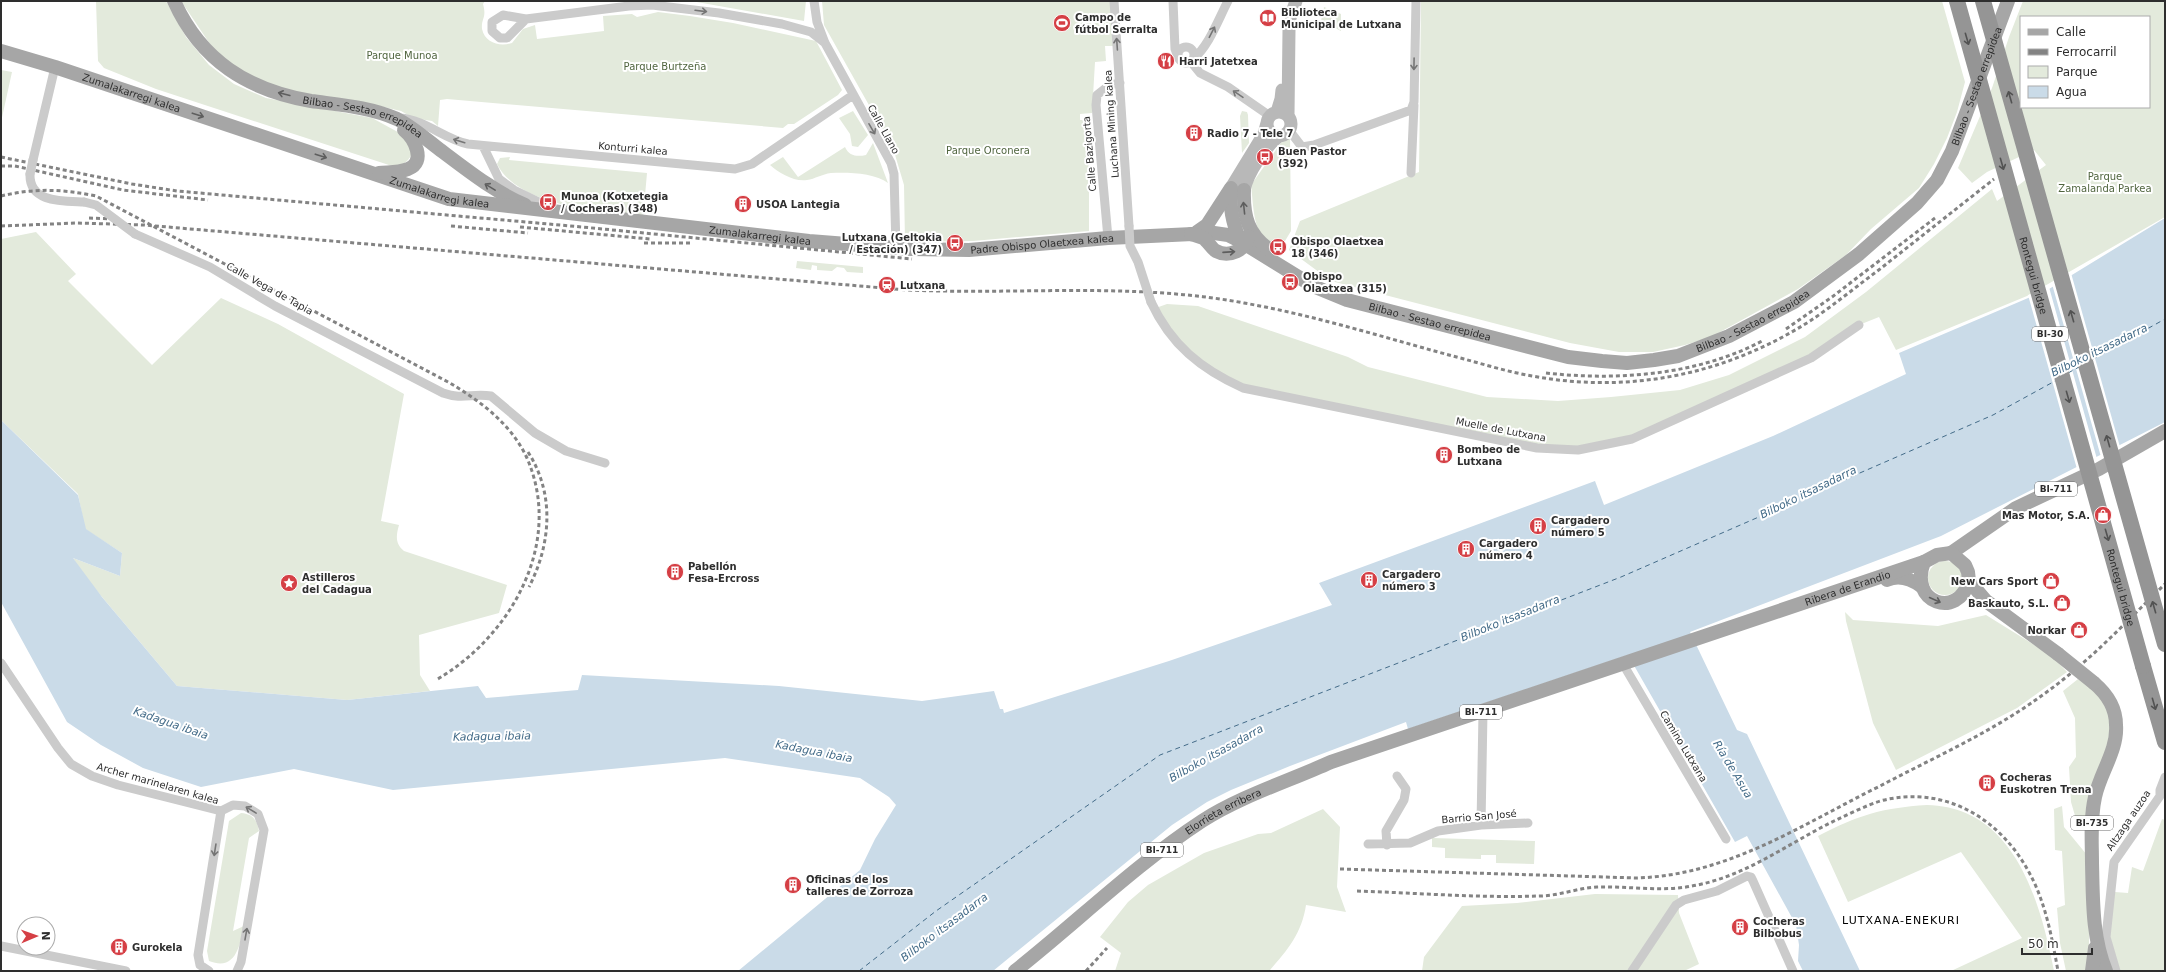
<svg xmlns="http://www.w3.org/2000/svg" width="2166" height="972" viewBox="0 0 2166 972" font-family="'DejaVu Sans',sans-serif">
	<rect width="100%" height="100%" fill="#fff"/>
	<path fill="#e3eadc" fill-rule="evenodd" d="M96,1H166L186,37L209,65L234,84L266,98L372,118L407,137L412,154C407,163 403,165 392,166L156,89L104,68L98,61Z
		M181,1H485L483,4C487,18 481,18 482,29C485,43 500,47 512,43L523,29L535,25L537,39L604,31L603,16L632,14L637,17L658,12L690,16L733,23L816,41L842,90L838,95L794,124H788L783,128L447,99L440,100L438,126L432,121L413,118L401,111L362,102L311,95L269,86L236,73L210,44Z
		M691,1H806L804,21Z
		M822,1H1110L1114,46H1105L1106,61L1095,62L1092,113L1080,114V120H1084L1089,170V231L973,241L905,242L904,185L893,148L824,25Z
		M1421,1H1942L1965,82L1957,112L1947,138L1934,164L1919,188L1871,229L1846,255L1798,289L1711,337L1685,345L1653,352H1619L1570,343L1331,281L1289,250L1300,221L1419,172Z
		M2023,1H2165V217L2027,296L1896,350L1879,317L1859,325L1811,358L1632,439L1560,450L1243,388L1202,366L1153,309L1167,304L1198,306L1348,357L1368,367L1487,397L1558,401L1611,397L1680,390L1729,375L1805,337L1866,292L1992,189L1997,201L2046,165L2034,150L1987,172L1972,183L1958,168L1992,88L2009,37ZM2021,17H2149V107H2021Z
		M1324,7L1341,14V31L1321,21Z
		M1,70L12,72L1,122Z
		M853,111L868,135L858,147L852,146L850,134L839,118Z
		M1242,111L1247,112L1248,115L1249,143L1242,153L1240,116Z
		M1285,137H1290L1291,231L1285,241C1252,251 1254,207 1251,185Z
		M873,143L888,183C875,173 848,172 831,173C822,174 815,179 807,180C794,182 779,173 770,165L783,157L798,177L845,147C849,156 857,157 866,155Z
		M510,157L509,160L647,173L643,218C601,212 518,206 497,164L500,158Z
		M36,232L76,274L68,281L152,365L221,298L278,324L404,394L381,521L399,525C396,536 395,543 404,551L507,585L499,613L419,635L420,675L430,691L347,700L177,686L81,572L73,558L120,576L122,553L85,529L78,494L1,420V239Z
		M797,261L863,267V273L847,272L844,268L837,267L832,271L817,270V266L812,265L811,270L796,268Z
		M1928 578a17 17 0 1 1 34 0a17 17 0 1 1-34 0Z
		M1845,612L1853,620L1938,626L1986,615L2052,656L2067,672L2017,708L1896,770L1873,723L1846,621Z
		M2078,679L2098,692L2105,700L2112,732L2086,819L2082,823L2076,819L2071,802L2069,767L2076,757L2075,718L2063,691Z
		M1927,805C2015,807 2040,901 2054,971H1951L2022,938L1961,852L1848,902L1818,836C1859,815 1881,808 1927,805Z
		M2062,806L2064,827L2087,855L2089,923V951L2086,971H2066L2060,943L2057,908L2065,905L2062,851L2055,850L2054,809Z
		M1323,809L1340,827L1337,887L1346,912L1306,905C1302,933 1287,951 1269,971H1115L1121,953L1100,937L1128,902L1148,885L1204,853L1258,834L1271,833Z
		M241,813C253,814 257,820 259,831L249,838L233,931L244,926C240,943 237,972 209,961L207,951L229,821Z
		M2162,819L2165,820V971H2116L2106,937L2115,892L2128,893L2132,867L2143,871Z
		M1432,838L1535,841L1534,864L1496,863V855H1481V859L1445,858V848L1432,847Z
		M1595,894L1678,895L1679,913L1699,964L1684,971H1422L1424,957L1462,906L1517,903Z"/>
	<path fill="#cadbe8" d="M2165,218V422L1941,536L1690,632L1737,730L1747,734L1860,971H1803L1798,961L1799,945L1796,925L1747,836L1735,842L1628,655L1408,729L1406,722L1290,766L1231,790L1207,802L1172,825L993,971H738L860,870L875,839L896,805L889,797L860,778L725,758L393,790L294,769L201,787L143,768L101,745L67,722L1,602V420L78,495L86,529L122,553L120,576L73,558L102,597L177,686L347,700L478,686L486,698L578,690L582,675L779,686L922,701L994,691L1000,709H1003L1004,713L1169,661L1332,605L1319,583L1595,481L1604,505L1773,436L1906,374L1899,353L2049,289Z"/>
	<path fill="#fff" d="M2071,273L2120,447L2101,457L2052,284Z
		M2049,287L2097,459L2077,469L2028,295Z"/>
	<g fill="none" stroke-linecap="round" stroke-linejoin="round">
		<path stroke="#436b88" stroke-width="1" stroke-dasharray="5 4" stroke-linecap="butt" d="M2093,359L2165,319
			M2068,373L2079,367
			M859,971L936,911L1160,755L1621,577L1993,415L2055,381"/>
		<path stroke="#cbcbcb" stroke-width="9" d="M814,1L817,22L825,43L891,163L894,174L896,248
			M1114,1L1129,226
			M1173,1L1175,49L1178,57
			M526,19L507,38H500L492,31V22L503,15L526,19L629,6L652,5L719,13L782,24L811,32L825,43
			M1178 55a8 8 0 1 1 16 0a8 8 0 1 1-16 0Z
			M1193,59C1209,46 1218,20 1228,1
			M1191,62L1200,73L1228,87L1270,116
			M400,118C426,120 444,139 468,144L735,169L752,164L853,95
			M1289,130L1302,147L1314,145L1411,110L1414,102L1416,1
			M483,146L499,179L514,190L551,208
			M33,160L55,67
			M1411,173L1414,105
			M30,174C29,203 63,201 84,202
			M135,234L210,267L275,306L443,393C463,400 472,393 491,396L535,433L566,451L605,463
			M1108,238L1096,105L1097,95L1111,84L1120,83
			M1151,302C1171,345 1201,369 1243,388L1537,448L1578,450L1632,439L1811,358L1859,325
			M1,663L58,748L71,764L92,776L118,785L221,811L233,805L245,806L258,814L264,830L241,962L237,971
			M1623,664L1726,839
			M1481,825L1483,712
			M1368,844L1410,843L1438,831L1481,825L1528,823
			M1387,845L1386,831L1404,800L1406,789L1397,776
			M1,946L126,971
			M209,971L200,965L198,955L221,811
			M1632,971L1676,905L1684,900L1717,891L1747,876L1751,877L1753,881L1793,971
			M2116,971L2106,937L2114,862L2160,796V790L2165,777"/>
		<path stroke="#b8b8b8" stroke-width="13" d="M1267 124a12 12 0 1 1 24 0a12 12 0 1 1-24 0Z
			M1277,112L1281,99L1282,90
			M1288,115L1289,30L1290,18L1296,1
			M1231,188L1264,134L1267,123
			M1244,190C1248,172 1265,147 1279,136"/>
		<g stroke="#a6a6a6" stroke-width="14">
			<path id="s1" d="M174,1C201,61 248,90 311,101C340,105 370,107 397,119C411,126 426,139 439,149C467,170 493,191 525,205"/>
			<path id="s2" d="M1,51L55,67L449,199L809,241L911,249L969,250L1108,238L1214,233L1228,235L1240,241L1313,286L1347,300L1568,357L1602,361L1627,363L1654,360L1678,356L1729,336L1794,302L1859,254L1917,203L1937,180L1952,151L2008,1"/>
			<path d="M379,173C389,172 398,173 408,169C427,162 414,138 404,130"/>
			<path d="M1244,190C1243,216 1248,235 1270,250"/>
			<path d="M1231,191C1229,209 1233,224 1240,241"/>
			<path d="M1197,232L1207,225L1231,188"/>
			<path d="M1191,234C1194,235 1199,236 1203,238C1208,241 1211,248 1216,251C1229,258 1247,250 1248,236"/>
			<path d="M1951,553L2016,508L2099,469L2165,431"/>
			<path d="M1887,580C1898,575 1911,579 1921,586"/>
			<path d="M1969,581C1958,620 1908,603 1924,562L1937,555L1951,553L1965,565L1968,572L1969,581L1986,601L2058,654"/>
			<path d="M2094,683C2107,694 2116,708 2116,725C2118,750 2100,773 2095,797C2090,819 2092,841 2092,863C2093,900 2092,937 2106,971"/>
			<path id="s3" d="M1015,971C1077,922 1135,865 1202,821C1241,796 1289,781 1331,762L1924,562"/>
			<path d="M2092,971L2095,948"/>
		</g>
		<path stroke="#959595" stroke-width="16" d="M2143,666L2165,742"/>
		<path stroke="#838383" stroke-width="3" stroke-dasharray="4 3" stroke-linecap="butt" d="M1,157L132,184L177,191L582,227L912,259
			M1,166H14
			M15,166L123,190L208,200
			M1,196C34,188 63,189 96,196L450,383C480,401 510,423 526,456C565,541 512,636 436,680
			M89,218L117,219
			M1,226L77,223L144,225L907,290C1019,295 1133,282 1244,303C1318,316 1392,340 1464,359C1486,365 1509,372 1532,376C1630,394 1725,375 1810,321C1834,305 1857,286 1880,269C1918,239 1956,209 1994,179
			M451,226L528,233
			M520,227L650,239
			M644,243H692
			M1786,329L1832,297L1935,218
			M1546,373C1619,381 1699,375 1764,340
			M528,452C555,494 551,544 529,587
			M1340,869L1637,878C1728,875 1801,825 1880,786C1935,757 1994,731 2044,694C2089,662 2126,622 2165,584
			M1357,891C1417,893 1479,898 1539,896C1559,896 1577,888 1597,887C1628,886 1661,892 1692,886C1745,877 1787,844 1834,821C1849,814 1865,806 1880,801C1945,784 2002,819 2031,876C2046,905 2052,938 2058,971
			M1086,971L1107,948"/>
		<path stroke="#cbcbcb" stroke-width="9" d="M30,174L33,160
			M84,202L96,205L135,234
			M1129,226L1130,246L1138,262L1151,302"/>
		<path stroke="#a6a6a6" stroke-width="14" d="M2058,654L2094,683"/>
		<g stroke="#959595" stroke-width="16">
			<path id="s4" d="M1957,1L2143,666"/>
			<path d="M1983,1L2165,644"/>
		</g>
	</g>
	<defs><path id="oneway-shaft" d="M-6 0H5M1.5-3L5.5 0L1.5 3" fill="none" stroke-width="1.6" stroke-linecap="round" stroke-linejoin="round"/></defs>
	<g stroke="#757575">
		<use href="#oneway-shaft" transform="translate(701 11) rotate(7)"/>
		<use href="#oneway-shaft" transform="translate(1212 32) rotate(-63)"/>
		<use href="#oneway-shaft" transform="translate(1117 44) rotate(-94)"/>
		<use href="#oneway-shaft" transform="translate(1414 64) rotate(91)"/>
		<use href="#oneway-shaft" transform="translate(1238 94) rotate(-146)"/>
		<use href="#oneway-shaft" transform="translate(872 129) rotate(60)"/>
		<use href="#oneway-shaft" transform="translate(459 141) rotate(-163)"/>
		<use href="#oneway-shaft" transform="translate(251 810) rotate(-149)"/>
		<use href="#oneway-shaft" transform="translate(215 850) rotate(99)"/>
		<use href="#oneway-shaft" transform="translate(246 934) rotate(-80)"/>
	</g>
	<g stroke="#525252">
		<use href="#oneway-shaft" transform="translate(1967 39) rotate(74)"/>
		<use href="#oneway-shaft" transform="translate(2010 97) rotate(-106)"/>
		<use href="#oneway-shaft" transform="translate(2002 164) rotate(74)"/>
		<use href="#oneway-shaft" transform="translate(2072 316) rotate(-106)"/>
		<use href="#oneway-shaft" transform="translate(2068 397) rotate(74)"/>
		<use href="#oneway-shaft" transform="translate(2108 441) rotate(-106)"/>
		<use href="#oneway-shaft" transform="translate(2107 535) rotate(74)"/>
		<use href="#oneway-shaft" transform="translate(2154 607) rotate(-106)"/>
		<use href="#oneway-shaft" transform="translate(2154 704) rotate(74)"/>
	</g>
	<g stroke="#5e5e5e">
		<use href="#oneway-shaft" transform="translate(284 94) rotate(-166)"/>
		<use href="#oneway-shaft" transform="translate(198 115) rotate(18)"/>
		<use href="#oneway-shaft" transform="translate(321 156) rotate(18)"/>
		<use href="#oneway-shaft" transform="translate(490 187) rotate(-149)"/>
		<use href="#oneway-shaft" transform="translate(1244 208) rotate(-96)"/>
		<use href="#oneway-shaft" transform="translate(1229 252) rotate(-4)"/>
		<use href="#oneway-shaft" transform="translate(1935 600) rotate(24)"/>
	</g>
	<defs>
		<symbol id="library-disc" viewBox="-11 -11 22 22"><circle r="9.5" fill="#d53f45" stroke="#fff"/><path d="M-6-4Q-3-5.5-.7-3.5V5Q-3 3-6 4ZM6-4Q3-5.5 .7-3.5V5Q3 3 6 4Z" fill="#fff"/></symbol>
		<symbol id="stadium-disc" viewBox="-11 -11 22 22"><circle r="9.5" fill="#d53f45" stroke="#fff"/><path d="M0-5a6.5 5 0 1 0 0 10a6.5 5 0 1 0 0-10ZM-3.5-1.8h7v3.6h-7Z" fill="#fff"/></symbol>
		<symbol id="restaurant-disc" viewBox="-11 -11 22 22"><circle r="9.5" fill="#d53f45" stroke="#fff"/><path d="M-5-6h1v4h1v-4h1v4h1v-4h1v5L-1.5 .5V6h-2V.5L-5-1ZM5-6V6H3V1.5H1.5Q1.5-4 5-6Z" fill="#fff"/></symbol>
		<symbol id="building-disc" viewBox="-11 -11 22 22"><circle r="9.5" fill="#d53f45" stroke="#fff"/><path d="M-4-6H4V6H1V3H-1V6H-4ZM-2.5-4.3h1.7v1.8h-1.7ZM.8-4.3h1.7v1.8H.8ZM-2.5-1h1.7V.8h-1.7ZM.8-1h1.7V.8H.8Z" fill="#fff"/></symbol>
		<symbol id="bus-disc" viewBox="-11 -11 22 22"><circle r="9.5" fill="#d53f45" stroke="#fff"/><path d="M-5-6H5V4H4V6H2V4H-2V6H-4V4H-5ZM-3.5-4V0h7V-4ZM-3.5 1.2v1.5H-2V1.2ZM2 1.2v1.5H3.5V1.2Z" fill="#fff"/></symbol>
		<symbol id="station-disc" viewBox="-11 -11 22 22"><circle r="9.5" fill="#d53f45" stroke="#fff"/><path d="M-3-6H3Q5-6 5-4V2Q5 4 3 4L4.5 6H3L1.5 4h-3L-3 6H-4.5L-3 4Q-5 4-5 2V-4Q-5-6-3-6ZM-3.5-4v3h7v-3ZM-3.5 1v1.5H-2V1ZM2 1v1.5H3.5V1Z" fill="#fff"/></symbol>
		<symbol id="shop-disc" viewBox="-11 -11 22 22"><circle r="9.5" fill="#d53f45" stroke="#fff"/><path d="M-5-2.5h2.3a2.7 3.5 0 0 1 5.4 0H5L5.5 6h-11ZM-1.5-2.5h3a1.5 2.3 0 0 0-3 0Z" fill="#fff"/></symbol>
		<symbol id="sight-disc" viewBox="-11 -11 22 22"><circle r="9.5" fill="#d53f45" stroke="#fff"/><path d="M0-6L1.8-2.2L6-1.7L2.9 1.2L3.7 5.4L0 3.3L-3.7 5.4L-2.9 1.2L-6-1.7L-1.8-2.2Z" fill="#fff"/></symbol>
	</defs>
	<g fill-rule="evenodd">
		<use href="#library-disc" x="1258" y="8" width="20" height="20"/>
		<use href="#stadium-disc" x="1052" y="13" width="20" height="20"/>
		<use href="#restaurant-disc" x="1156" y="51" width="20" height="20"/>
		<use href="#building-disc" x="1184" y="123" width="20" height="20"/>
		<use href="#bus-disc" x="1255" y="147" width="20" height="20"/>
		<use href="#bus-disc" x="538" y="192" width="20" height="20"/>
		<use href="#building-disc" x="733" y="194" width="20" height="20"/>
		<use href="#bus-disc" x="945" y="233" width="20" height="20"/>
		<use href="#bus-disc" x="1268" y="237" width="20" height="20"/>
		<use href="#bus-disc" x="1280" y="272" width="20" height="20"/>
		<use href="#station-disc" x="877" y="275" width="20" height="20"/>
		<use href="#building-disc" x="1434" y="445" width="20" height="20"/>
		<use href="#shop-disc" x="2093" y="505" width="20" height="20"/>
		<use href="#building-disc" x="1528" y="516" width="20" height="20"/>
		<use href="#building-disc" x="1456" y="539" width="20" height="20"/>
		<use href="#building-disc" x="665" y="562" width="20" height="20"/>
		<use href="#building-disc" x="1359" y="570" width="20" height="20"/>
		<use href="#shop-disc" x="2041" y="571" width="20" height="20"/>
		<use href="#sight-disc" x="279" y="573" width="20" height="20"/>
		<use href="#shop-disc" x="2052" y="593" width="20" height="20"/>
		<use href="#shop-disc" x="2069" y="620" width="20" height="20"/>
		<use href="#building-disc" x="1977" y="773" width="20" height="20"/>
		<use href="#building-disc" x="783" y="875" width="20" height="20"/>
		<use href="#building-disc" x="1730" y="917" width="20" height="20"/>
		<use href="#building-disc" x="109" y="937" width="20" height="20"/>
	</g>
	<g text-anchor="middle" stroke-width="4" stroke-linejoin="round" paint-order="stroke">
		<g fill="#fff" stroke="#6d6d6d" stroke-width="1">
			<rect x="2032" y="327" width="36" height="14" rx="3"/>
			<rect x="2035" y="482" width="42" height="14" rx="3"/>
			<rect x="1460" y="705" width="42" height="14" rx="3"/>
			<rect x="2071" y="816" width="42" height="14" rx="3"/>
			<rect x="1141" y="843" width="42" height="14" rx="3"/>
		</g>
		<g font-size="9" font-weight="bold" fill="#2e2e2e">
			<text x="2050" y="337">BI-30</text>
			<text x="2056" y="492">BI-711</text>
			<text x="1481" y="715">BI-711</text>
			<text x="2092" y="826">BI-735</text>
			<text x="1162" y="853">BI-711</text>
		</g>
		<g font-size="10" font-weight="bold" fill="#2e2e2e" stroke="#fff" text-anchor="start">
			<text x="1281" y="16">Biblioteca<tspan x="1281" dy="12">Municipal de Lutxana</tspan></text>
			<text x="1075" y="21">Campo de<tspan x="1075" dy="12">fútbol Serralta</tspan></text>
			<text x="1179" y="65">Harri Jatetxea</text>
			<text x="1207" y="137">Radio 7 - Tele 7</text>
			<text x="1278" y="155">Buen Pastor<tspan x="1278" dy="12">(392)</tspan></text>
			<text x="561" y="200">Munoa (Kotxetegia<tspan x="561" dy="12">/ Cocheras) (348)</tspan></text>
			<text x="756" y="208">USOA Lantegia</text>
			<text x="942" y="241" text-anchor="end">Lutxana (Geltokia<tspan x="942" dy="12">/ Estación) (347)</tspan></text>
			<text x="1291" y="245">Obispo Olaetxea<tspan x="1291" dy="12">18 (346)</tspan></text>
			<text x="1303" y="280">Obispo<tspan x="1303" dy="12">Olaetxea (315)</tspan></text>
			<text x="900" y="289">Lutxana</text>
			<text x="1457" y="453">Bombeo de<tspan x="1457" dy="12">Lutxana</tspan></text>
			<text x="2090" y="519" text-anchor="end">Mas Motor, S.A.</text>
			<text x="1551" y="524">Cargadero<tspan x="1551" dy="12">número 5</tspan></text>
			<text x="1479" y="547">Cargadero<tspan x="1479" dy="12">número 4</tspan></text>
			<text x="688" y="570">Pabellón<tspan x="688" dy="12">Fesa-Ercross</tspan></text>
			<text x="1382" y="578">Cargadero<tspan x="1382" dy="12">número 3</tspan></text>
			<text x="302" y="581">Astilleros<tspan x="302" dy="12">del Cadagua</tspan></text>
			<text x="2038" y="585" text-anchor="end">New Cars Sport</text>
			<text x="2049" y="607" text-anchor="end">Baskauto, S.L.</text>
			<text x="2066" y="634" text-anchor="end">Norkar</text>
			<text x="2000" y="781">Cocheras<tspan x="2000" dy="12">Euskotren Trena</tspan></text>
			<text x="806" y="883">Oficinas de los<tspan x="806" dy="12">talleres de Zorroza</tspan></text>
			<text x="1753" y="925">Cocheras<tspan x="1753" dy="12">Bilbobus</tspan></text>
			<text x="132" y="951">Gurokela</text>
		</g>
		<g font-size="10" fill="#50653f" stroke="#fff">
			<text x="402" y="59">Parque Munoa</text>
			<text x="665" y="70">Parque Burtzeña</text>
			<text x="988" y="154">Parque Orconera</text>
			<text x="2105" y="180">Parque<tspan x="2105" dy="12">Zamalanda Parkea</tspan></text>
		</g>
		<g font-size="10" fill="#2e2e2e" stroke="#fff">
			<text dy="4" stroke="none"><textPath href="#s2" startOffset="2148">Bilbao - Sestao errepidea</textPath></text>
			<text dy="4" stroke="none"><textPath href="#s2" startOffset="137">Zumalakarregi kalea</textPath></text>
			<text dy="4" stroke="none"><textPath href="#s1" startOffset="232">Bilbao - Sestao errepidea</textPath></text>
			<text transform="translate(1111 124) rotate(-94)" y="4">Luchana Mining kalea</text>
			<text transform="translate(884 129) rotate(61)" y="4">Calle Llano</text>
			<text transform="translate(633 148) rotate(5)" y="4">Konturri kalea</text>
			<text transform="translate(1089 154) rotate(-95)" y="4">Calle Bazigorta</text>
			<text dy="4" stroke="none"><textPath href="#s2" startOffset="461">Zumalakarregi kalea</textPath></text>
			<text dy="4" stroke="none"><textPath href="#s2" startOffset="785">Zumalakarregi kalea</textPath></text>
			<text dy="4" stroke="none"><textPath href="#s2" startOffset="1068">Padre Obispo Olaetxea kalea</textPath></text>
			<text dy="4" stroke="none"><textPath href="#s4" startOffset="285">Rontegui bridge</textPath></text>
			<text transform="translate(270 288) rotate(29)" y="4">Calle Vega de Tapia</text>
			<text dy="4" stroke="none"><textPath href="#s2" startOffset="1812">Bilbao - Sestao errepidea</textPath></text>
			<text dy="4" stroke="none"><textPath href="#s2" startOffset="1476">Bilbao - Sestao errepidea</textPath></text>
			<text transform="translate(1501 429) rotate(11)" y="4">Muelle de Lutxana</text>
			<text dy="4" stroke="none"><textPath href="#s3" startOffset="927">Ribera de Erandio</textPath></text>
			<text dy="4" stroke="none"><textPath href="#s4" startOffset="609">Rontegui bridge</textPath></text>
			<text transform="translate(1684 746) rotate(59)" y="4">Camino Lutxana</text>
			<text transform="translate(158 783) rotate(16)" y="4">Archer marinelaren kalea</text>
			<text dy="4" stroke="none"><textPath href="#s3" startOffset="263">Elorrieta erribera</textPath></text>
			<text transform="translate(1479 816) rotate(-5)" y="4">Barrio San José</text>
			<text transform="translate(2128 820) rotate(-56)" y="4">Altzaga auzoa</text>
		</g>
		<g font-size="11" font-style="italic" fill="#436b88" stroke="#fff">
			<text transform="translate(2099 350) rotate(-26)" y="4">Bilboko itsasadarra</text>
			<text transform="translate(1808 492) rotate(-26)" y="4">Bilboko itsasadarra</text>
			<text transform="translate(1510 618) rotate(-22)" y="4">Bilboko itsasadarra</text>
			<text transform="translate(171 723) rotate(19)" y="4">Kadagua ibaia</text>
			<text transform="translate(492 736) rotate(-1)" y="4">Kadagua ibaia</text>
			<text transform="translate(814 751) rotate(11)" y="4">Kadagua ibaia</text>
			<text transform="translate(1216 753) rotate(-29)" y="4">Bilboko itsasadarra</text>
			<text transform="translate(1733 769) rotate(59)" y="4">Ría de Asua</text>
			<text transform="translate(944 927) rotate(-37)" y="4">Bilboko itsasadarra</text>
		</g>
		<g font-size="11" letter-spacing="1" fill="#000" stroke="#fff">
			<text x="1901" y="924">LUTXANA-ENEKURI</text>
		</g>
	</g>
	<rect width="2166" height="972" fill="none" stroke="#2e2e2e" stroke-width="4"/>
	<rect x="2020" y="16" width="130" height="92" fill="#ffffff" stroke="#ababab"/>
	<rect x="2028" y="29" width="20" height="6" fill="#a6a6a6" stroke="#ababab"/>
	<text x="2056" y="36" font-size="12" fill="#2e2e2e">Calle</text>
	<rect x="2028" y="49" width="20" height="6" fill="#838383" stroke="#ababab"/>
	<text x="2056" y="56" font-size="12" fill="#2e2e2e">Ferrocarril</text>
	<rect x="2028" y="66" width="20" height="12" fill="#e3eadc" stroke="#ababab"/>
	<text x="2056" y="76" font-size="12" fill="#2e2e2e">Parque</text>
	<rect x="2028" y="86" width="20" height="12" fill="#cadbe8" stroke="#ababab"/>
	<text x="2056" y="96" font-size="12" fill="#2e2e2e">Agua</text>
	<g transform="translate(36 936) rotate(88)"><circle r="19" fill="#ffffff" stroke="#ababab"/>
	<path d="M0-3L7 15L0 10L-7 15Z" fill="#d53f45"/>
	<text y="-6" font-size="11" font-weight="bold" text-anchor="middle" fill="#2e2e2e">N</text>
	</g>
	<path d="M2022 948v6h70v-6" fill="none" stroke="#2e2e2e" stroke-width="2"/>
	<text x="2028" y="948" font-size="12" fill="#2e2e2e" stroke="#ffffff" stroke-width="3" paint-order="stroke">50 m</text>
</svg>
